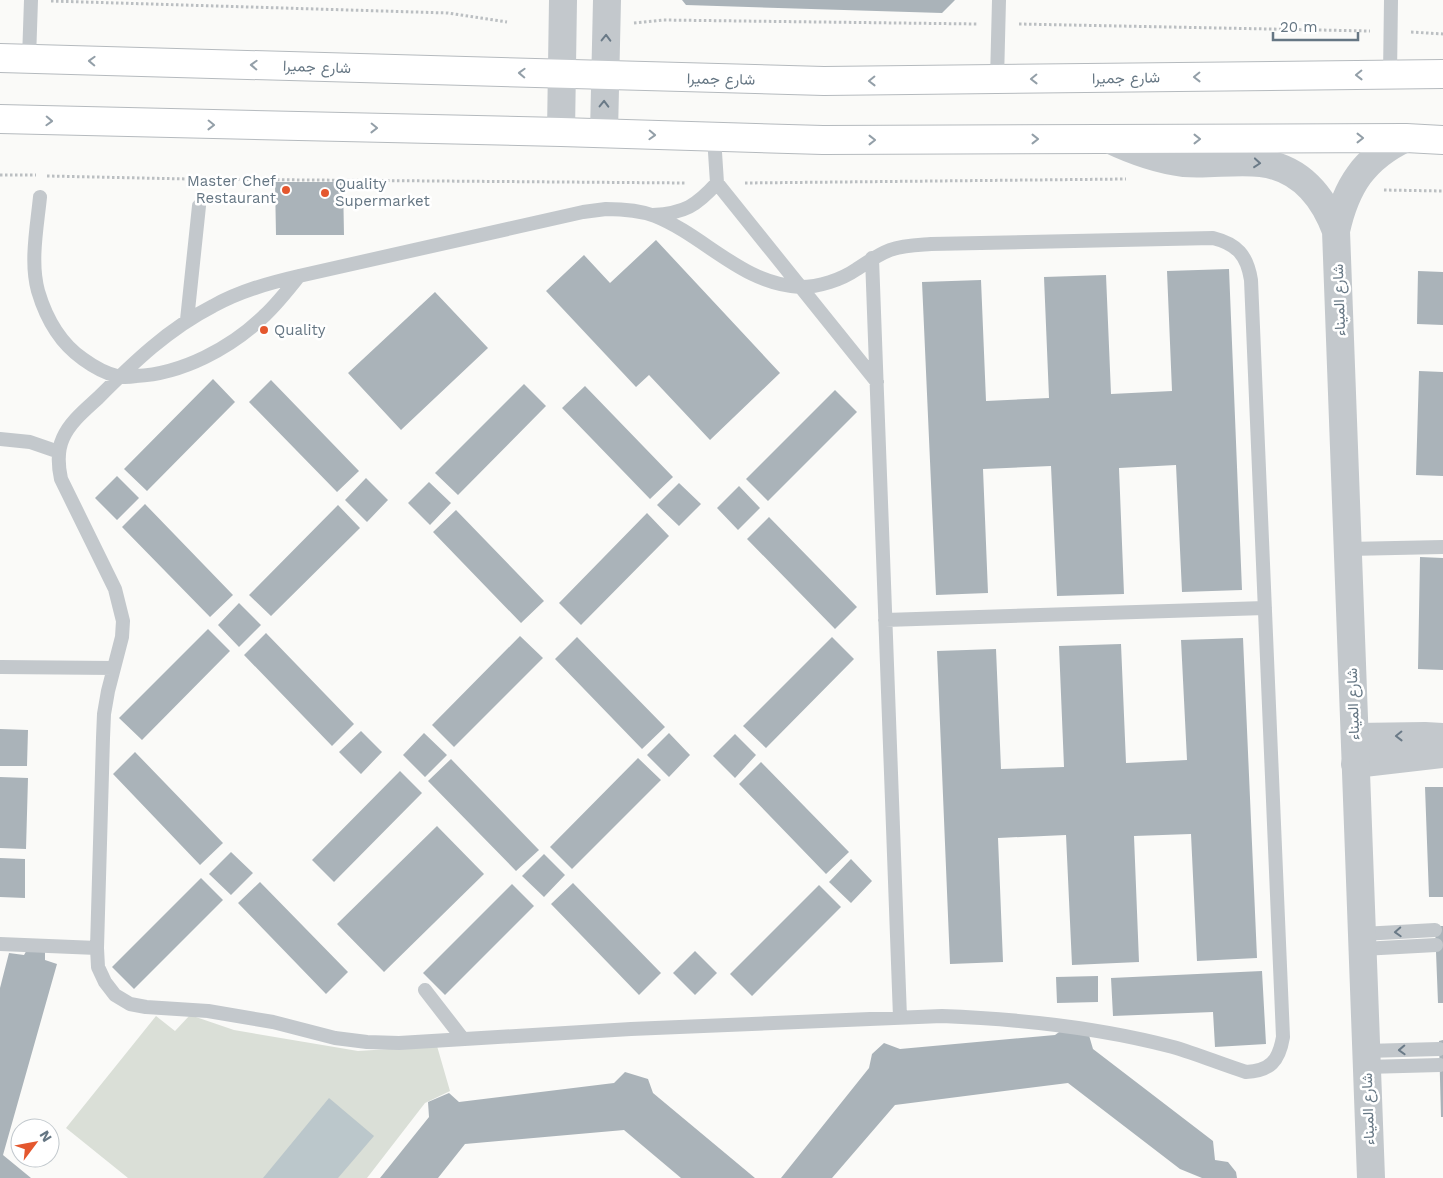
<svg xmlns="http://www.w3.org/2000/svg" width="1443" height="1178" viewBox="0 0 1443 1178" font-family="'Work Sans',Vazirmatn,sans-serif">
	<rect width="100%" height="100%" fill="#fafaf8"/>
	<path fill="#dadfd7" d="M190,1015L234,1030L358,1051L437,1046L450,1091L425,1103L367,1178H128L66,1128L156,1016L175,1031Z"/>
	<path fill="#bbc7cb" d="M329,1098L374,1136L338,1178H263Z"/>
	<path fill="#aab3b9" d="M682,0H955L942,13L686,5Z
		M275,182H343L344,235H276Z
		M656,240L780,373L710,440L649,375L636,387L546,291L584,255L610,283Z
		M1229,269L1242,590L1182,592L1176,465L1119,468L1124,594L1057,596L1051,466L983,469L988,593L936,595L922,282L981,280L986,401L1049,398L1044,277L1106,275L1111,394L1172,391L1167,271Z
		M1418,271L1443,272V325L1417,324Z
		M435,292L488,348L401,430L348,373Z
		M1419,371L1443,372V476L1416,475Z
		M213,379L235,402L147,491L124,469Z
		M271,380L359,471L337,492L249,402Z
		M524,384L546,406L458,495L435,473Z
		M585,386L673,477L650,499L562,408Z
		M835,390L857,412L768,501L746,479Z
		M117,476L139,498L117,520L95,498Z
		M366,478L388,500L367,522L345,500Z
		M429,482L451,503L430,525L408,503Z
		M679,483L701,504L679,526L657,505Z
		M739,486L760,508L738,530L717,508Z
		M145,504L233,595L210,617L122,527Z
		M338,505L360,528L271,616L249,595Z
		M456,510L544,601L521,623L433,532Z
		M647,513L669,536L581,625L559,603Z
		M769,517L857,607L835,629L747,539Z
		M1420,557L1443,558V670L1418,669Z
		M239,603L261,625L239,647L218,625Z
		M208,629L230,651L142,740L119,718Z
		M266,633L354,724L332,746L244,655Z
		M520,636L543,658L454,747L432,725Z
		M577,637L665,727L642,749L555,659Z
		M832,637L854,659L766,748L743,726Z
		M1243,638L1257,958L1197,961L1191,834L1134,836L1139,962L1072,965L1066,835L998,838L1003,962L950,964L937,651L996,649L1001,769L1064,767L1059,646L1121,644L1126,763L1187,760L1181,640Z
		M0,729L28,730L27,766H0Z
		M361,731L382,752L361,774L339,752Z
		M424,733L447,755L425,777L403,755Z
		M669,733L690,755L669,777L647,755Z
		M735,734L756,755L735,778L713,756Z
		M135,752L223,843L200,865L113,774Z
		M638,758L661,780L572,869L550,847Z
		M451,759L539,850L516,871L428,781Z
		M761,762L849,852L826,874L739,784Z
		M400,771L422,793L334,882L312,860Z
		M0,777L28,778L26,849L0,848Z
		M1425,787H1443V897H1429Z
		M437,826L484,874L384,972L337,924Z
		M231,852L253,873L231,895L209,874Z
		M544,854L565,875L544,897L522,876Z
		M0,858L25,859V898L0,897Z
		M851,859L872,881L851,903L829,882Z
		M201,878L223,900L134,989L112,967Z
		M260,882L348,972L326,994L238,903Z
		M573,883L661,973L639,995L551,904Z
		M512,884L534,906L445,995L423,973Z
		M819,885L841,907L752,996L730,974Z
		M1435,926H1443V1003H1438Z
		M28,948L45,951V960L57,964L3,1155L31,1178H0V988L9,953L24,955Z
		M695,951L717,973L695,995L673,973Z
		M1262,971L1266,1044L1215,1047L1213,1012L1113,1016L1111,978Z
		M1098,976V1002L1057,1003L1056,977Z
		M1066,1027L1088,1032L1093,1049L1213,1141L1215,1160L1228,1162L1236,1172L1237,1178H1202L1180,1169L1068,1083L895,1105L832,1178H781L869,1068L872,1054L884,1043L900,1049L1055,1035Z
		M1443,1040V1117H1441L1439,1041Z
		M625,1072L648,1079L653,1093L755,1178H681L624,1130L465,1144L438,1178H380L429,1117L428,1102L449,1093L459,1102L614,1083Z"/>
	<g fill="none" stroke-linecap="round" stroke-linejoin="round">
		<defs>
			<path id="primary" d="M0,58L824,81L1443,74
				M0,119L561,132L823,140L1406,138L1443,140"/>
		</defs>
		<use href="#primary" stroke="#b5babe" stroke-width="30"/>
		<path stroke="#bbbfc2" stroke-width="3" stroke-dasharray="2.5 2.5" stroke-linecap="butt" d="M51,1L448,13L507,22
			M634,23L663,20L977,24
			M1019,24L1370,31
			M1411,32L1443,34
			M0,175H36
			M47,176L188,179L686,183
			M745,183L1126,179
			M1384,190L1443,191"/>
		<path stroke="#c3c8cc" stroke-width="14" d="M29,59L31,0
			M1390,75L1391,0
			M997,80L999,0
			M714,137L717,183L877,382
			M40,197C37,227 30,262 38,291C46,318 60,343 83,359C94,367 104,373 117,376C123,378 130,377 136,376C182,374 231,348 264,316C277,304 288,290 299,276
			M606,209C622,209 639,210 655,216C705,236 742,284 800,287C819,287 841,280 857,269C868,262 877,255 890,250C903,245 917,245 931,244L1213,238C1237,244 1247,255 1251,280L1283,1037C1279,1061 1270,1071 1246,1072C1221,1064 1197,1054 1173,1047C1097,1027 1020,1019 942,1016L631,1029L399,1043L367,1042L335,1038L273,1022L208,1011L146,1007L130,1004L115,995L105,982L98,967L97,948L103,738L104,714L108,691L122,637L123,621L115,589L61,479C58,465 57,451 63,438C70,422 85,410 98,398C133,363 168,329 213,306C240,291 269,283 299,276L583,212Z
			M653,215C685,213 696,206 717,183
			M872,258L900,1017
			M187,320L199,206
			M0,439L30,442L59,452
			M1348,549L1443,547
			M885,620L1265,608
			M0,667L114,668
			M1362,934L1435,930
			M0,944L97,948
			M1362,949L1436,945
			M425,990L463,1039
			M1366,1051L1439,1049
			M1366,1067L1440,1065"/>
		<path stroke="#c3c8cc" stroke-width="28" d="M1355,737L1425,736L1443,737
			M1355,764L1443,754"/>
		<path stroke="#c3c8cc" stroke-width="28" d="M561,132L563,0
			M604,133L607,0
			M1108,139C1133,151 1157,160 1184,163C1210,165 1236,160 1261,163C1300,168 1323,196 1336,231
			M1371,1178L1336,231C1346,186 1364,158 1406,138"/>
		<use href="#primary" stroke="#fff" stroke-width="28"/>
	</g>
	<defs><path id="oneway-chevron" d="M-2-3.5L2.5 0L-2 3.5" fill="none" stroke-width="1.6" stroke-linecap="round" stroke-linejoin="round" transform="scale(1.25)"/></defs>
	<g stroke="#6a7a87">
		<use href="#oneway-chevron" transform="translate(606 38) rotate(-89)"/>
		<use href="#oneway-chevron" transform="translate(604 104) rotate(-89)"/>
		<use href="#oneway-chevron" transform="translate(1257 163) rotate(5)"/>
		<use href="#oneway-chevron" transform="translate(1399 736) rotate(179)"/>
		<use href="#oneway-chevron" transform="translate(1398 932) rotate(177)"/>
		<use href="#oneway-chevron" transform="translate(1402 1050) rotate(178)"/>
	</g>
	<g stroke="#939fa8">
		<use href="#oneway-chevron" transform="translate(92 61) rotate(-178)"/>
		<use href="#oneway-chevron" transform="translate(254 65) rotate(-178)"/>
		<use href="#oneway-chevron" transform="translate(522 73) rotate(-178)"/>
		<use href="#oneway-chevron" transform="translate(1359 75) rotate(179)"/>
		<use href="#oneway-chevron" transform="translate(1197 77) rotate(179)"/>
		<use href="#oneway-chevron" transform="translate(1034 79) rotate(179)"/>
		<use href="#oneway-chevron" transform="translate(872 81) rotate(179)"/>
		<use href="#oneway-chevron" transform="translate(49 121) rotate(2)"/>
		<use href="#oneway-chevron" transform="translate(211 125) rotate(1)"/>
		<use href="#oneway-chevron" transform="translate(374 128) rotate(1)"/>
		<use href="#oneway-chevron" transform="translate(652 135) rotate(2)"/>
		<use href="#oneway-chevron" transform="translate(1360 138)"/>
		<use href="#oneway-chevron" transform="translate(1035 139)"/>
		<use href="#oneway-chevron" transform="translate(1197 139)"/>
		<use href="#oneway-chevron" transform="translate(872 140)"/>
	</g>
	<g fill="#e4572e" stroke="#fff" stroke-width="2">
		<circle cx="286" cy="190" r="5"/>
		<circle cx="325" cy="193" r="5"/>
		<circle cx="264" cy="330" r="5"/>
	</g>
	<g text-anchor="middle" stroke-width="5" stroke-linejoin="round" paint-order="stroke">
		<g font-size="15" fill="#657683" stroke="#fff">
			<text transform="translate(317 67) rotate(2)" y="5">شارع جميرا</text>
			<text transform="translate(1126 78) rotate(-1)" y="5">شارع جميرا</text>
			<text transform="translate(721 79) rotate(1)" y="5">شارع جميرا</text>
			<text transform="translate(1339 300) rotate(-92)" y="5">شارع الميناء</text>
			<text transform="translate(1353 704) rotate(-92)" y="5">شارع الميناء</text>
			<text transform="translate(1368 1109) rotate(-92)" y="5">شارع الميناء</text>
		</g>
		<g font-size="15" fill="#657683" stroke="#fff" text-anchor="start">
			<text x="276" y="186" text-anchor="end">Master Chef<tspan x="276" dy="17">Restaurant</tspan></text>
			<text x="335" y="189">Quality<tspan x="335" dy="17">Supermarket</tspan></text>
			<text x="274" y="335">Quality</text>
		</g>
	</g>
	<g transform="translate(35 1143) rotate(58)"><circle r="24" fill="#ffffff" stroke="#c1c8cd"/>
	<path d="M0-4L9 19L0 12L-9 19Z" fill="#e4572e"/>
	<text y="-8" font-size="14" font-weight="bold" text-anchor="middle" fill="#657683">N</text>
	</g>
	<path d="M1273 32v8h85v-8" fill="none" stroke="#657683" stroke-width="2.5"/>
	<text x="1280" y="32" font-size="15" fill="#657683" stroke="#ffffff" stroke-width="4" paint-order="stroke">20 m</text>
</svg>
